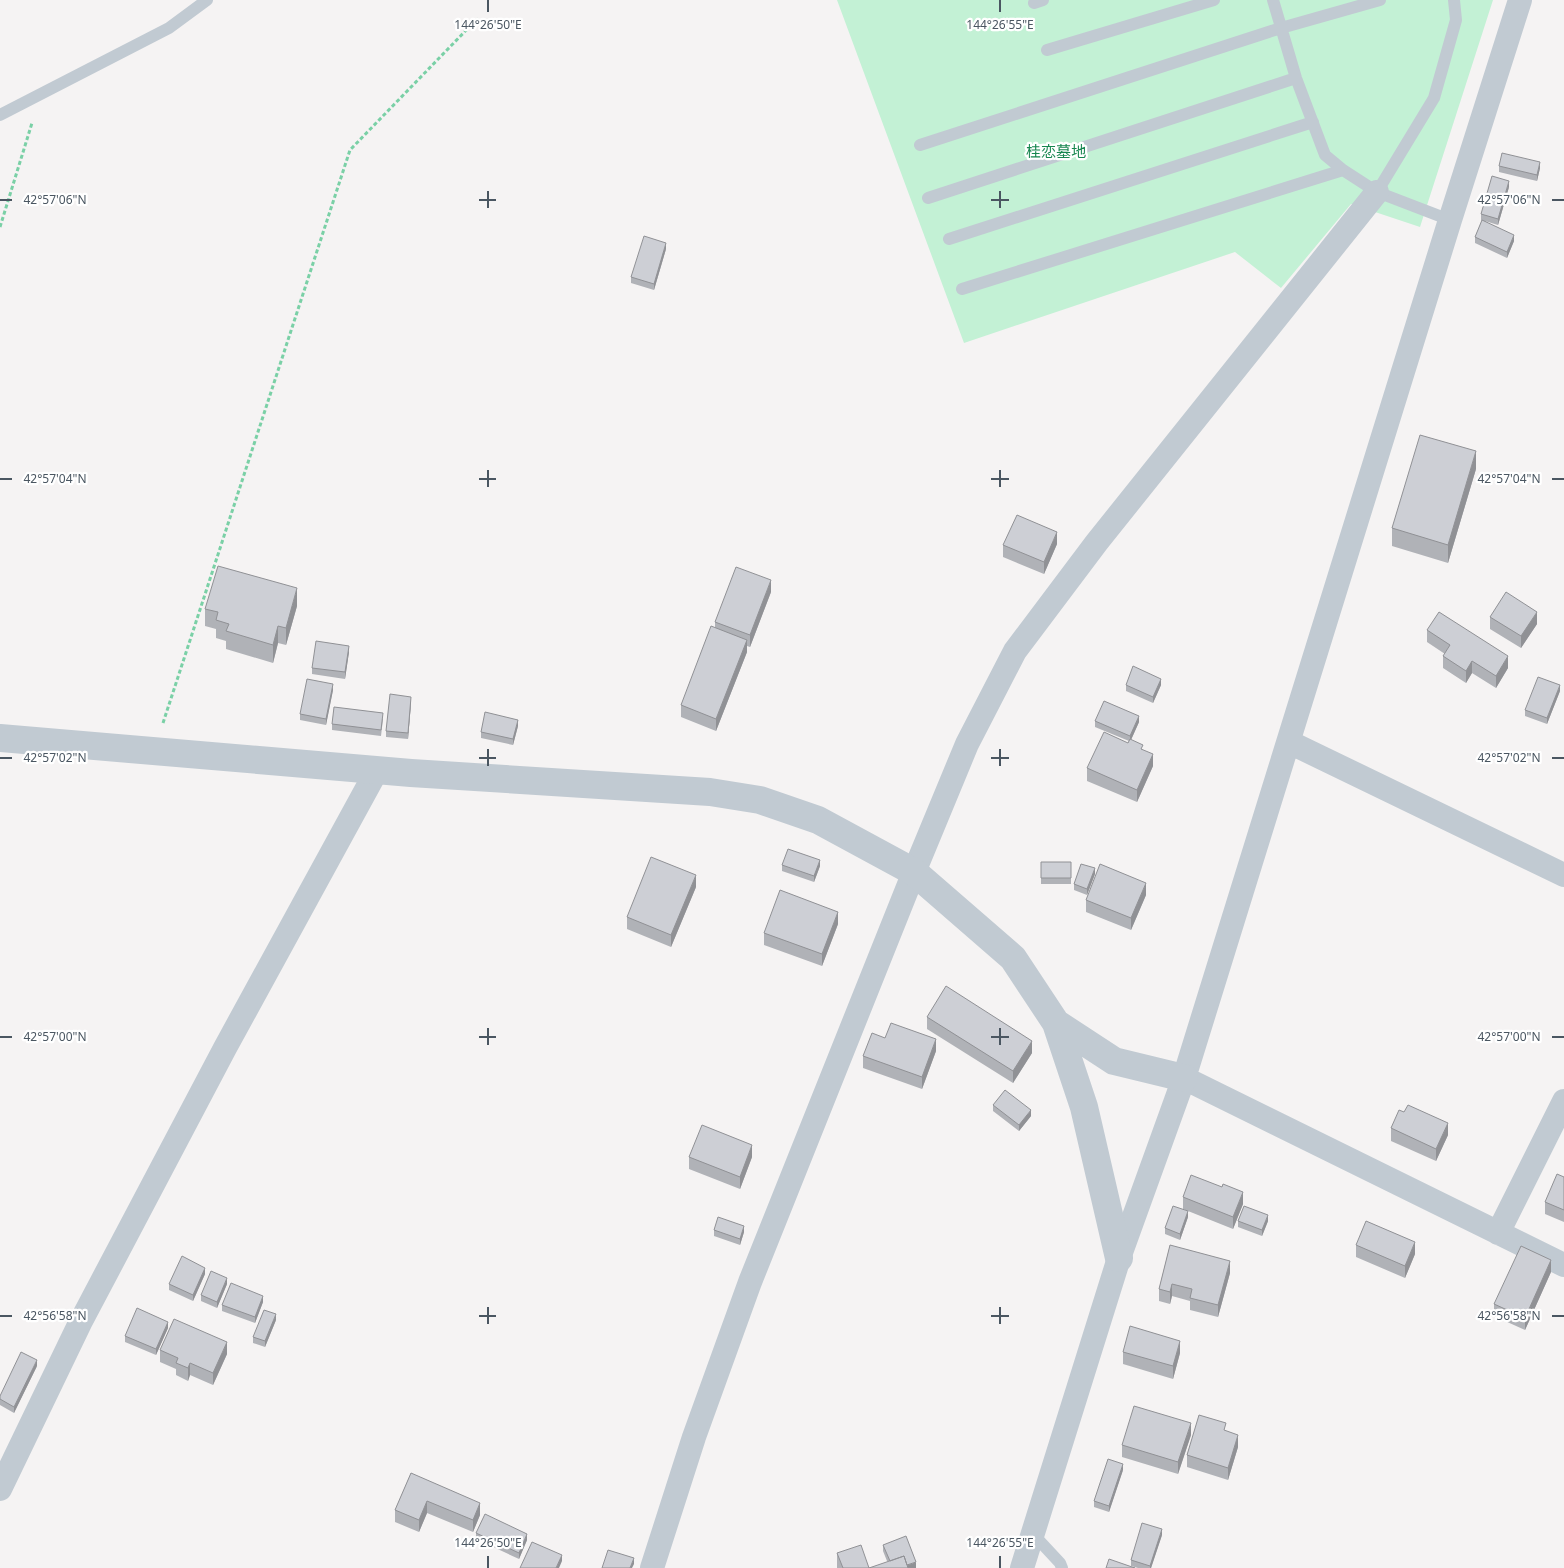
<svg xmlns="http://www.w3.org/2000/svg" width="1564" height="1568" viewBox="0 0 1564 1568" font-family="'Noto Sans','Noto Sans JP',sans-serif">
	<rect width="100%" height="100%" fill="#f5f3f3"/>
	<path fill="#c3f1d5" d="M837,0H1493L1420,227L1351,204L1281,288L1235,252L964,343Z"/>
	<g fill="none" stroke-linecap="round" stroke-linejoin="round">
		<path stroke="#7ad0a6" stroke-width="3" stroke-dasharray="4 2.5" stroke-linecap="butt" d="M0,227L32,123
			M163,723L350,150L478,18"/>
		<path stroke="#c1cad2" stroke-width="12" d="M1273,0L1296,78L1325,155L1343,170L1377,192L1450,220
			M1034,3L1043,0
			M1047,50L1214,0
			M0,115L169,28L207,0
			M920,145L1281,28L1380,0
			M1377,192L1434,98L1456,20L1454,0
			M928,198L1296,78
			M949,239L1313,122
			M962,289L1343,170
			M1033,1534L1060,1563L1062,1568"/>
		<path stroke="#c1cad2" stroke-width="24" d="M1289,742L1564,875
			M1184,1078L1564,1265
			M1498,1233L1564,1101
			M0,1489L80,1323L225,1048L377,770
			M652,1568L694,1437L750,1282L914,872L967,744L1015,651L1097,542L1377,192
			M1022,1568L1119,1258L1184,1078L1450,220L1520,0"/>
		<path stroke="#c1cad2" stroke-width="28" d="M0,738L411,773L710,792L760,800L818,820L914,872L1013,958L1056,1023L1084,1107L1119,1258
			M1056,1023L1114,1061L1184,1078"/>
	</g>
	<path fill="#b0b2b7" d="M1499,166L1540,168L1537,181L1499,172Z
		M1509,187L1498,225L1485,221L1514,241L1507,258L1475,243V237L1482,221L1481,220V214Z
		M666,249L654,290L631,283V277Z
		M1476,469L1448,563L1392,546V528Z
		M1057,544L1044,574L1003,557V545Z
		M771,592L750,647L747,646V652L716,731L681,717V705L715,628V622Z
		M297,606L286,645L278,643L273,663L226,649V641L216,638V629L205,626V609Z
		M1490,617L1537,624L1521,648L1490,629Z
		M1427,630L1508,668L1496,688L1472,673L1466,683L1443,668V656L1445,654L1427,642Z
		M349,652L345,679L312,674V668Z
		M1126,685H1161L1153,703L1126,691Z
		M333,690L326,725L300,720V714Z
		M1560,691L1547,724L1525,716V710Z
		M411,703L408,739L386,737V731Z
		M383,719L381,736L332,730V724Z
		M1095,721L1139,722L1131,740L1143,750L1153,766L1137,802L1087,781V768L1128,743L1129,741L1095,727Z
		M518,726L513,745L481,738V732Z
		M1041,862H1071V884H1041Z
		M782,865L820,866L814,882L782,871Z
		M1095,874L1087,895L1074,890V884Z
		M696,887L671,947L627,929V917Z
		M1146,895L1131,930L1086,912V900Z
		M838,924L822,966L764,945V933Z
		M927,1017L1032,1053L1013,1083L927,1029Z
		M885,1038L936,1051L922,1089L863,1068V1056Z
		M993,1105L1031,1116L1019,1131L993,1111Z
		M1391,1128L1448,1135L1436,1161L1391,1141Z
		M689,1157H752L740,1189L689,1169Z
		M1564,1177V1222L1545,1214V1202Z
		M1183,1197L1243,1204L1233,1229L1183,1209Z
		M1188,1217L1180,1240L1165,1234V1228Z
		M1238,1221H1268L1262,1236L1238,1227Z
		M714,1230L744,1232L740,1245L714,1236Z
		M1170,1245L1230,1273L1218,1317L1190,1310V1301L1172,1296L1170,1304L1159,1301V1289Z
		M1356,1245L1415,1254L1405,1278L1356,1257Z
		M1551,1272L1525,1330L1494,1316V1304Z
		M205,1274L193,1301L169,1290V1284Z
		M227,1284L217,1308L201,1301V1295Z
		M263,1302L255,1323L222,1311V1305Z
		M276,1320L265,1347L253,1343V1337Z
		M168,1328L156,1355L125,1342V1336Z
		M160,1350L227,1354L213,1385L190,1375L188,1381L176,1375V1369L160,1362Z
		M1123,1352L1180,1353L1173,1379L1123,1364Z
		M37,1366L14,1413L0,1405V1396Z
		M1226,1431L1238,1447L1228,1480L1187,1467V1455Z
		M1191,1435L1178,1474L1122,1457V1445Z
		M1123,1470L1109,1512L1094,1507V1501Z
		M411,1473L480,1515L473,1532L427,1513L419,1532L395,1522V1510Z
		M476,1533L527,1540L519,1559L476,1539Z
		M1162,1535L1151,1568H1138L1131,1566V1560Z
		M883,1545L916,1568L887,1561L883,1551Z
		M837,1553L869,1568H837Z"/>
	<path fill="#909195" d="M1540,162V168L1537,181V175Z
		M1509,181V187L1498,225V219Z
		M1514,235V241L1507,258V252Z
		M666,243V249L654,290V284Z
		M1476,451V469L1448,563V545Z
		M1057,532V544L1044,574V562Z
		M771,580V592L750,647V635Z
		M297,588V606L286,645V628Z
		M1537,612V624L1521,648V636Z
		M278,626V643L273,663V645Z
		M747,640V652L716,731V719Z
		M349,646V652L345,679V672Z
		M1508,656V668L1496,688V676Z
		M1472,661V673L1466,683V671Z
		M1161,679V685L1153,703V697Z
		M333,684V690L326,725V719Z
		M1560,685V691L1547,724V718Z
		M411,697V703L408,739V733Z
		M1139,716V722L1130,742V736Z
		M518,720V726L513,745V739Z
		M1153,754V766L1137,802V790Z
		M820,860V866L814,882V876Z
		M1095,868V874L1087,895V889Z
		M696,875V887L671,947V935Z
		M1146,883V895L1131,930V918Z
		M838,912V924L822,966V954Z
		M936,1039V1051L922,1089V1077Z
		M1032,1041V1053L1013,1083V1071Z
		M1031,1110V1116L1019,1131V1125Z
		M1448,1123V1135L1436,1161V1149Z
		M752,1145V1157L740,1189V1177Z
		M1243,1192V1204L1233,1229V1217Z
		M1188,1211V1217L1180,1240V1234Z
		M1268,1215V1221L1262,1236V1230Z
		M744,1226V1232L740,1245V1239Z
		M1415,1242V1254L1405,1278V1266Z
		M1551,1260V1272L1525,1330V1318Z
		M1230,1261V1273L1218,1317V1305Z
		M205,1268V1274L193,1301V1295Z
		M227,1278V1284L217,1308V1302Z
		M1172,1284V1296L1170,1304V1292Z
		M263,1296V1302L255,1323V1317Z
		M276,1314V1320L265,1347V1341Z
		M168,1322V1328L156,1355V1349Z
		M1180,1341V1353L1173,1379V1366Z
		M227,1342V1354L213,1385V1373Z
		M37,1360V1366L14,1413V1407Z
		M190,1363V1375L188,1381V1368Z
		M1191,1423V1435L1178,1474V1462Z
		M1238,1435V1447L1228,1480V1468Z
		M1123,1464V1470L1109,1512V1506Z
		M427,1501V1513L419,1532V1520Z
		M480,1503V1515L473,1532V1520Z
		M1162,1529V1535L1151,1568H1150V1566Z
		M527,1534V1540L519,1559V1553Z
		M562,1555V1561L559,1568H556Z
		M634,1558V1564L632,1568H630Z
		M916,1562V1568H901Z"/>
	<path fill="#cdcfd5" stroke="#909195" d="M1502,153L1540,162L1537,175L1499,166Z
		M1492,176L1509,181L1498,219L1481,214Z
		M1482,220L1514,235L1507,252L1475,237Z
		M644,236L666,243L654,284L631,277Z
		M1420,435L1476,451L1448,545L1392,528Z
		M1017,515L1057,532L1044,562L1003,545Z
		M218,566L297,588L286,628L278,626L273,645L226,631L229,624L216,620L218,612L205,609Z
		M736,567L771,580L750,635L715,622Z
		M1506,592L1537,612L1521,636L1490,617Z
		M1439,612L1508,656L1496,676L1472,661L1466,671L1443,656L1450,645L1427,630Z
		M711,626L747,640L716,719L681,705Z
		M316,641L349,646L345,672L312,668Z
		M1133,666L1161,679L1153,697L1126,685Z
		M1538,677L1560,685L1547,718L1525,710Z
		M307,679L333,684L326,719L300,714Z
		M390,694L411,697L408,733L386,731Z
		M1104,701L1139,716L1130,736L1095,721Z
		M334,707L383,713L381,730L332,724Z
		M485,712L518,720L513,739L481,732Z
		M1104,732L1128,743L1130,739L1143,745L1141,749L1153,754L1137,790L1087,768Z
		M788,849L820,860L814,876L782,865Z
		M651,857L696,875L671,935L627,917Z
		M1041,862H1071V878H1041Z
		M1081,864L1095,868L1087,889L1074,884Z
		M1100,864L1146,883L1131,918L1086,900Z
		M780,890L838,912L822,954L764,933Z
		M946,986L1032,1041L1013,1071L927,1017Z
		M891,1023L936,1039L922,1077L863,1056L872,1033L885,1038Z
		M1005,1090L1031,1110L1019,1125L993,1105Z
		M1408,1105L1448,1123L1436,1149L1391,1128L1399,1110L1404,1112Z
		M702,1125L752,1145L740,1177L689,1157Z
		M1557,1174L1564,1177V1210L1545,1202Z
		M1191,1175L1222,1187L1223,1184L1243,1192L1233,1217L1183,1197Z
		M1173,1206L1188,1211L1180,1234L1165,1228Z
		M1244,1206L1268,1215L1262,1230L1238,1221Z
		M718,1217L744,1226L740,1239L714,1230Z
		M1366,1221L1415,1242L1405,1266L1356,1245Z
		M1170,1245L1230,1261L1218,1305L1190,1298L1192,1289L1172,1284L1170,1292L1159,1289Z
		M1521,1246L1551,1260L1525,1318L1494,1304Z
		M182,1256L205,1268L193,1295L169,1284Z
		M211,1271L227,1278L217,1302L201,1295Z
		M231,1283L263,1296L255,1317L222,1305Z
		M137,1308L168,1322L156,1349L125,1336Z
		M264,1310L276,1314L265,1341L253,1337Z
		M174,1319L227,1342L213,1373L190,1363L188,1368L176,1363L178,1358L160,1350Z
		M1130,1326L1180,1341L1173,1366L1123,1352Z
		M21,1352L37,1360L14,1407L0,1399V1396Z
		M1134,1406L1191,1423L1178,1462L1122,1445Z
		M1199,1415L1226,1423L1224,1430L1238,1435L1228,1468L1187,1455Z
		M1108,1459L1123,1464L1109,1506L1094,1501Z
		M411,1473L480,1503L473,1520L427,1501L419,1520L395,1510Z
		M485,1514L527,1534L519,1553L476,1533Z
		M1142,1523L1162,1529L1150,1566L1131,1560Z
		M906,1536L916,1562L907,1565L904,1556L890,1561L883,1545Z
		M532,1542L562,1555L556,1568H520Z
		M861,1545L869,1568H843L837,1553Z
		M608,1550L634,1558L630,1568H602Z
		M904,1556L908,1568H869Z
		M1109,1559L1135,1568H1106Z"/>
	<path fill="none" stroke="#4a5661" stroke-width="2" d="M488,0V12M1000,0V12M488,191V208M1000,191V208M0,200H12M479,200H496M991,200H1009M1552,200H1564M488,470V487M1000,470V487M0,479H12M479,479H496M991,479H1009M1552,479H1564M488,749V766M1000,749V766M0,758H12M479,758H496M991,758H1009M1552,758H1564M488,1028V1045M1000,1028V1045M0,1037H12M479,1037H496M991,1037H1009M1552,1037H1564M488,1307V1324M1000,1307V1324M0,1316H12M479,1316H496M991,1316H1009M1552,1316H1564M488,1556V1568M1000,1556V1568"/>
	<g text-anchor="middle" stroke-width="4.5" stroke-linejoin="round" paint-order="stroke">
		<g font-size="15" fill="#17864f" stroke="#fff">
			<text x="1056" y="157">桂恋墓地</text>
		</g>
	</g>
	<g font-size="12" text-anchor="middle" fill="#4a5661" stroke="#fff" stroke-width="4.5" stroke-linejoin="round" paint-order="stroke">
		<text x="488" y="29">144°26'50"E</text>
		<text x="1000" y="29">144°26'55"E</text>
		<text x="55" y="204">42°57'06"N</text>
		<text x="1509" y="204">42°57'06"N</text>
		<text x="55" y="483">42°57'04"N</text>
		<text x="1509" y="483">42°57'04"N</text>
		<text x="55" y="762">42°57'02"N</text>
		<text x="1509" y="762">42°57'02"N</text>
		<text x="55" y="1041">42°57'00"N</text>
		<text x="1509" y="1041">42°57'00"N</text>
		<text x="55" y="1320">42°56'58"N</text>
		<text x="1509" y="1320">42°56'58"N</text>
		<text x="488" y="1547">144°26'50"E</text>
		<text x="1000" y="1547">144°26'55"E</text>
	</g>
</svg>
